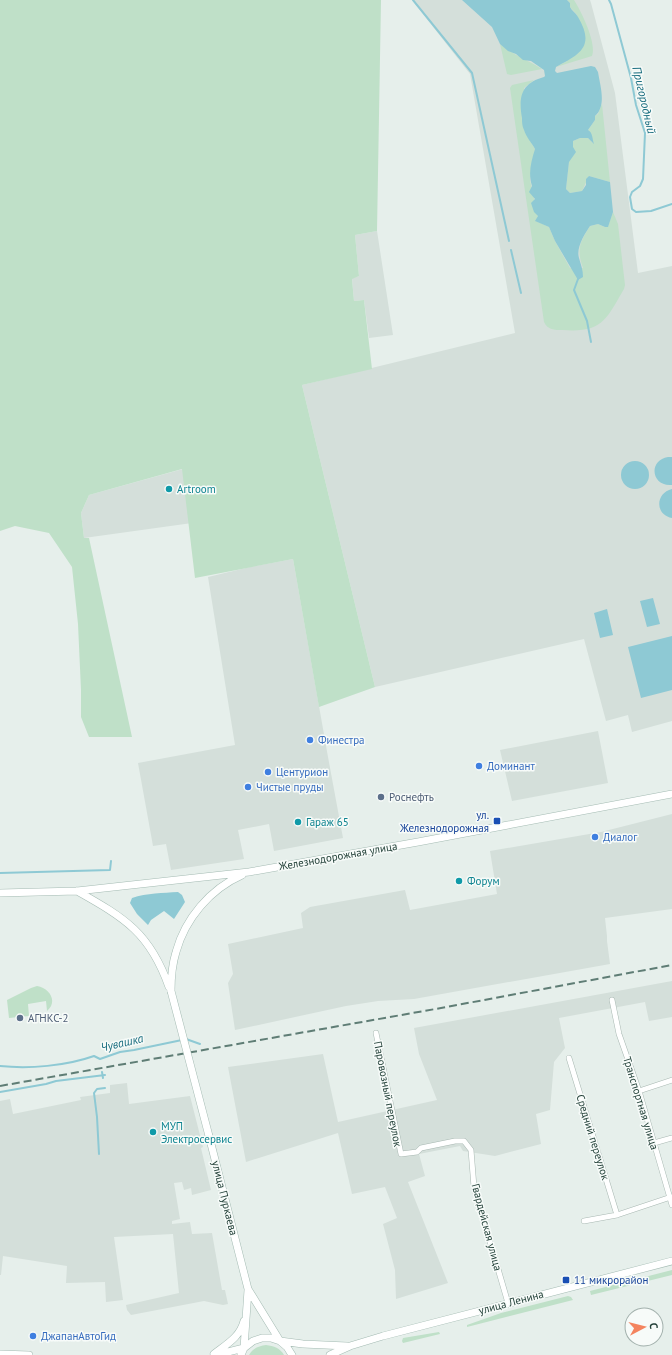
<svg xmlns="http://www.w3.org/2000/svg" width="672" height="1355" viewBox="0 0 672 1355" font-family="'PT Sans',sans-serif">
	<rect width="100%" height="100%" fill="#e6efeb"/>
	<path fill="#d4dfda" d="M412,0H590L591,3L615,93L638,273L672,266V721L632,732L628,715L606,721L584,639L375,687L302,385L515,333L470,74Z
		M377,231L393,335L369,338L364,300L354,301L352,278L359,276L355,235Z
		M183,469L192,523L84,538L81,513L89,495Z
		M293,559L328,757L343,838L274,851L269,824L238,830L244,859L171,870L166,844L153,846L138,763L235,745L208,577L250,567Z
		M598,731L608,783L512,801L500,750Z
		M672,814V909L605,918L607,936V941L610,964L414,999L378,1001L346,1006L235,1030L228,983L233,974L228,944L303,928L301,913L310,907L405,890L410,910L497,894L490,851L601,832Z
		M672,981V1017L649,1021L645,1002L559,1018L565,1048L554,1062L550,1110L536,1114L541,1144L495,1156L463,1151L460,1146L419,1154L425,1176L408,1182L448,1283L396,1299L395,1270L383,1224L397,1218L385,1187L352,1194L338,1133L246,1162L228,1067L323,1054L338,1122L437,1100L419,1054L414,1028Z
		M127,1083L129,1104L190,1096L203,1147L201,1148L211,1190L192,1195L191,1188L184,1190L182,1182L174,1183L180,1219L172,1221V1224L190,1222L192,1234L212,1233L222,1290H225L228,1304L223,1305L204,1301L131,1315L127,1310L126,1305L179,1293L173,1234L114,1237L123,1300L106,1302L105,1282L66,1283L67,1266L3,1256L1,1275H0V1101L10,1099L13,1114L81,1100L80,1097L110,1093V1085Z"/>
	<path fill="#bfe0c8" d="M0,0H381L377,231L355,235L359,276L352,279L354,301L364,300L372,369L302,385L375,687L319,707L293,559L195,578L182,469L89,495L81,513L84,538H89L132,737H89L81,717V690L78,624L72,567L49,533L15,526L0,531Z
		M567,0H574C581,11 597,43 592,56L556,67L567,61L577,15L570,7V3Z
		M500,44C513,55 528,60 542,69L511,75L507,74Z
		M534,80L524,88V130L535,149L530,180L538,216L536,221L549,227L555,241L570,268H583C576,249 580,242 590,226L598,224L605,227L608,226L613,212L618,224L625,285L624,289C606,320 602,333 562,330C554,330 548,330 544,322L510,88L512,85Z
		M602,104L610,182L589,176L582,191L570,193L566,189L569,162L573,141L580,138H588L593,143L588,130L595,120V116L598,114Z
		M37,986C50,988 58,1002 47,1011L46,1001L28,1004L29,1016L9,1018L7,1000L31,988Z
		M672,1270V1275L591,1295L590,1291Z
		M568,1296L571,1297L573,1300L467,1327V1325L501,1313Z
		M439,1332L440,1334L403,1343L402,1341L403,1338Z
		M266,1345C274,1346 280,1348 284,1355H249C253,1348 259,1346 266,1345Z"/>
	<path fill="#8ec9d4" d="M462,0H567L570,3V7C572,11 576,13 578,17C595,46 581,54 556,67L555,71L557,73L591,66L595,67L598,72C600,85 607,106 595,116V120L588,130C593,133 592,138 594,144L588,138H580L573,141V147L576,152L569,162L566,189L570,193L582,191L586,185V179L589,176L610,182L613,212L608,227H605L598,224L590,226C584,235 576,248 579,258C581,265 583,270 583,277L578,280L555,241L549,227L535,221L538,216L534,212L531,203L535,199L529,192L532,186C528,173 531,162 535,149C532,143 526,137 524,130C522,126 522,122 522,118C518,96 522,83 544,77L545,76L544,70L531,61L523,60L516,54L508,51L500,44L492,27Z
		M668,457H672V485C651,487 648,460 668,457Z
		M621 475a14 14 0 1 1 28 0a14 14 0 1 1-28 0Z
		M672,489V518C655,515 655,493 672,489Z
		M653,598L660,624L647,627L640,601Z
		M607,609L613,635L600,638L594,613Z
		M672,636V690L641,698L628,647Z
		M178,892L182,895L185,902L174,919L164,911L151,920L148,925L137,914L130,903L132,898C147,893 163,893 178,892Z"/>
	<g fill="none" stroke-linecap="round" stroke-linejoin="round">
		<path stroke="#8ec9d4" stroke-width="2" d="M413,0L472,73L509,241
			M609,0L611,4L631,78L636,105L645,133L643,179L640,186L632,192L630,197L632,209L636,212L651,211L672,204
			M511,250L521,293
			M578,279L574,290L587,321L591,342
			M0,873L110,870L111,861
			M186,1039L200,1044
			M0,1066C29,1069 66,1066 94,1056L100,1059L120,1052L134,1050L182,1040
			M102,1072L103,1078
			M0,1092L46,1084L56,1081L105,1075
			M99,1154L97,1117L94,1093L97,1089L105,1088"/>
		<defs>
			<path id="minor" d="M612,1000L619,1034L639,1091L672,1205
				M376,1033L401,1154L417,1152L421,1148L455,1141H464L471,1150L474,1187L508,1303
				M569,1058L617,1215
				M639,1091L672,1080
				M654,1143L672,1138
				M584,1221L617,1215L671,1197"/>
			<path id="secondary" d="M77,891C125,918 150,933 169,987
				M0,893L77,891L249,872L418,842L672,794
				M171,991C171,978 172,965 176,952C185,919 210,889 242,875
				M209,1136L248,1289L280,1341L287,1347L292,1355
				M0,1354L29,1355
				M214,1354C227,1344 240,1337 244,1321
				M216,1355L244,1348L253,1341L262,1338H271L280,1341L303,1344L347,1346
				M241,1355L244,1348L248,1290
				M330,1355L350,1346L383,1336L672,1261"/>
		</defs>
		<use href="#minor" stroke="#a8b8b2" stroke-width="6"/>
		<use href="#secondary" stroke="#a4bbb3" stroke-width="8"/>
		<use href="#minor" stroke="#fff" stroke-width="5"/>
		<use href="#secondary" stroke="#fff" stroke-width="7"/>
		<path stroke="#5f7d75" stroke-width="2" stroke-dasharray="8 4" stroke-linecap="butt" d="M0,1086L441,1008L672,965"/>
		<defs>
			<path id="secondary-bridge" d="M171,991L209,1136"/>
		</defs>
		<use href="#secondary-bridge" stroke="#a4bbb3" stroke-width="8" stroke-linecap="butt"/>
		<use href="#secondary-bridge" stroke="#fff" stroke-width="7"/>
	</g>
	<g fill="#0f9aa8" stroke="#f7fbf9" stroke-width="1.5">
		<circle cx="169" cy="489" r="4"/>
		<circle cx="298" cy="822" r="4"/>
		<circle cx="459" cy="881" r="4"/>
		<circle cx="153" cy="1132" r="4"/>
	</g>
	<g fill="#3f7fe0" stroke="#f7fbf9" stroke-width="1.5">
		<circle cx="310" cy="740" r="4"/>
		<circle cx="479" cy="766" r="4"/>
		<circle cx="268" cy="772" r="4"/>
		<circle cx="248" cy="787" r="4"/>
		<circle cx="595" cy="837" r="4"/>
		<circle cx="33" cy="1336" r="4"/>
	</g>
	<g fill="#5c6f8a" stroke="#f7fbf9" stroke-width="1.5">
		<circle cx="381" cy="797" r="4"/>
		<circle cx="20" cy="1018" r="4"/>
	</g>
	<g fill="#1a4fb4" stroke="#f7fbf9" stroke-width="1.5">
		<rect x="493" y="817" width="8" height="8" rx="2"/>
		<rect x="562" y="1276" width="8" height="8" rx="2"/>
	</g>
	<g text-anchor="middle" stroke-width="3" stroke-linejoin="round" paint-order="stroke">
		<g font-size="11" fill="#0d838f" stroke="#f7fbf9" text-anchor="start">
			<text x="177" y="493">Artroom</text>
			<text x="306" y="826">Гараж 65</text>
			<text x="467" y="885">Форум</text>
			<text x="161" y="1130">МУП<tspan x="161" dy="13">Электросервис</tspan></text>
		</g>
		<g font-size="11" fill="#366cbe" stroke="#f7fbf9" text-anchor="start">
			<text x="318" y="744">Финестра</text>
			<text x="487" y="770">Доминант</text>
			<text x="276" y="776">Центурион</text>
			<text x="256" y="791">Чистые пруды</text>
			<text x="603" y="841">Диалог</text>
			<text x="41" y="1340">ДжапанАвтоГид</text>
		</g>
		<g font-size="11" fill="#4e5e75" stroke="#f7fbf9" text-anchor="start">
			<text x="389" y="801">Роснефть</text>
			<text x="28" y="1022">АГНКС-2</text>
		</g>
		<g font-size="11" fill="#164399" stroke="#f7fbf9" text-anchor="end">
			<text x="489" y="819">ул.<tspan x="489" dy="13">Железнодорожная</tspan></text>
			<text x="574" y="1284" text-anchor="start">11 микрорайон</text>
		</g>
		<g font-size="11" fill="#24423a" stroke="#f7fbf9">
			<text transform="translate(338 856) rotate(-10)" y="4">Железнодорожная улица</text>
			<text transform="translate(388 1094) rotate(79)" y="4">Паровозный переулок</text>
			<text transform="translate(641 1103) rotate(73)" y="4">Транспортная улица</text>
			<text transform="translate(593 1137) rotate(73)" y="4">Средний переулок</text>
			<text transform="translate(225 1198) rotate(76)" y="4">улица Пуркаева</text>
			<text transform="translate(487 1227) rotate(75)" y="4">Гвардейская улица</text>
			<text transform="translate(511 1302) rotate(-15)" y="4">улица Ленина</text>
		</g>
		<g font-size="12" font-style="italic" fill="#1c6f80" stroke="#f7fbf9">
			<text transform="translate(644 100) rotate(77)" y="4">Пригородный</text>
			<text transform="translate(122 1043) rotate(-13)" y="4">Чувашка</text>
		</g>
	</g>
	<g transform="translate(644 1327) rotate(83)"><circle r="19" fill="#f7fbf9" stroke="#a3b1ad"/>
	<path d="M0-3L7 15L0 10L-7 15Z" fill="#f4845f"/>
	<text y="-6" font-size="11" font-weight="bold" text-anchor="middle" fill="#24423a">С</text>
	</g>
</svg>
